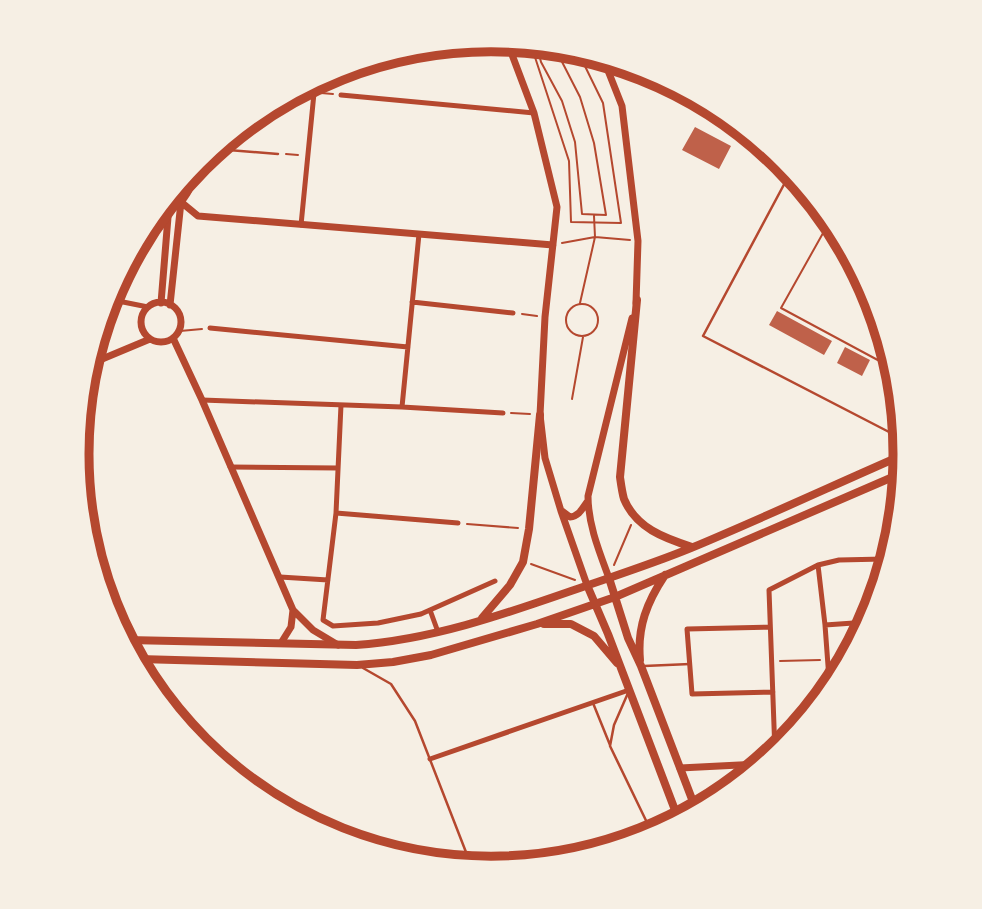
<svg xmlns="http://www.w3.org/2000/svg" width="982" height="909" viewBox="0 0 982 909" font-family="'IBM Plex Serif',serif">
	<rect width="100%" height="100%" fill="#f6efe4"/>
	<path fill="#bf614a" d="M695,127L731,146L719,169L682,150Z
		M777,311L832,341L824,355L769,325Z
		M845,347L870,360L862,376L837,363Z"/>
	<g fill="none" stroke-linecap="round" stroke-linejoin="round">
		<path stroke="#b5482f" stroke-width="2" d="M532,48L569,161L571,222L621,223L603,103L581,58
			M538,50L541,62L562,101L575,142L582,214L606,215L594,143L580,97L558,54
			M321,93L333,94
			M286,154L298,155
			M827,226L781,308L887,365
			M562,243L595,237L630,240
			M580,303L595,237L594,216
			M566 320a16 16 0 1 1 32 0a16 16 0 1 1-32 0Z
			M522,314L537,316
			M180,331L202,329
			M100,340V348
			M572,399L583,337
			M511,413L530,414
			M467,524L518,528
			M531,564L575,580
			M614,565L631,525
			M780,661L820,660"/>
		<path stroke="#b5482f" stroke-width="2.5" d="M634,73L727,123
			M216,149L278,154
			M788,177L703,336L891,433L900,429
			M644,666L690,664
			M363,668L391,684L415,721L471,865
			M628,693L614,725L610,746L653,835
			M593,703L610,745"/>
		<path stroke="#b5482f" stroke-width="5" d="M341,95L534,113
			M301,225L315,83
			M108,299L148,307
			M412,302L513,313
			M210,328L408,347
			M202,400L402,407L503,413
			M341,405L336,513L323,620L333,626L378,623L421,614L495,581
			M402,407L419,234
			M230,467L338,468
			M336,513L458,523
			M818,565L825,625
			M280,577L328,580
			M430,610L438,632
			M770,627L687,629L692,694L773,692
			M829,679L825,625L868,622
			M775,753L769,590L818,565L839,560L884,559
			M430,759L629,690"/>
		<path stroke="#b5482f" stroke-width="7" d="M508,44L534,113L557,207L545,317L540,415L545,458L561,511L587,585
			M605,63L622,106L638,241L636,303
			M181,202L198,216L553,245
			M169,205L181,202C189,192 193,185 192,172
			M141 322a20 20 0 1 1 40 0a20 20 0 1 1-40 0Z
			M161,303L169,205
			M170,305L181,202
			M173,338L202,400L293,610L313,630L338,645
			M95,362L150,339
			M562,511L570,517C579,516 582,509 587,502
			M609,578C599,551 588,524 588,496L632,318
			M281,643L291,627L293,610
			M680,768L759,764"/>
		<path stroke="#b5482f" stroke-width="8" d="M637,300L620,477C621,484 622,492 624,499C636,528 664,538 692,547
			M609,578L628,638L641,666L695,807
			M587,585L608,634L678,818
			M482,618L510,585L523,562L529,529L540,415
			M544,624H571L594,636L617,663
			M127,640L356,645C430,640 502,615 571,591C611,577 652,564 691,548C763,518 834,485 905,454
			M139,659L357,665L393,662L431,655L537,624L615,597L902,473
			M640,660C637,627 647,602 665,575"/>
	</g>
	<path d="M0 0H982V909H0ZM89 454a402 402 0 1 1 804 0a402 402 0 1 1-804 0Z" fill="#f6efe4" fill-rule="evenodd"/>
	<path fill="none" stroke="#b5482f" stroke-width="9" d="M89 454a402 402 0 1 1 804 0a402 402 0 1 1-804 0Z"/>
</svg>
